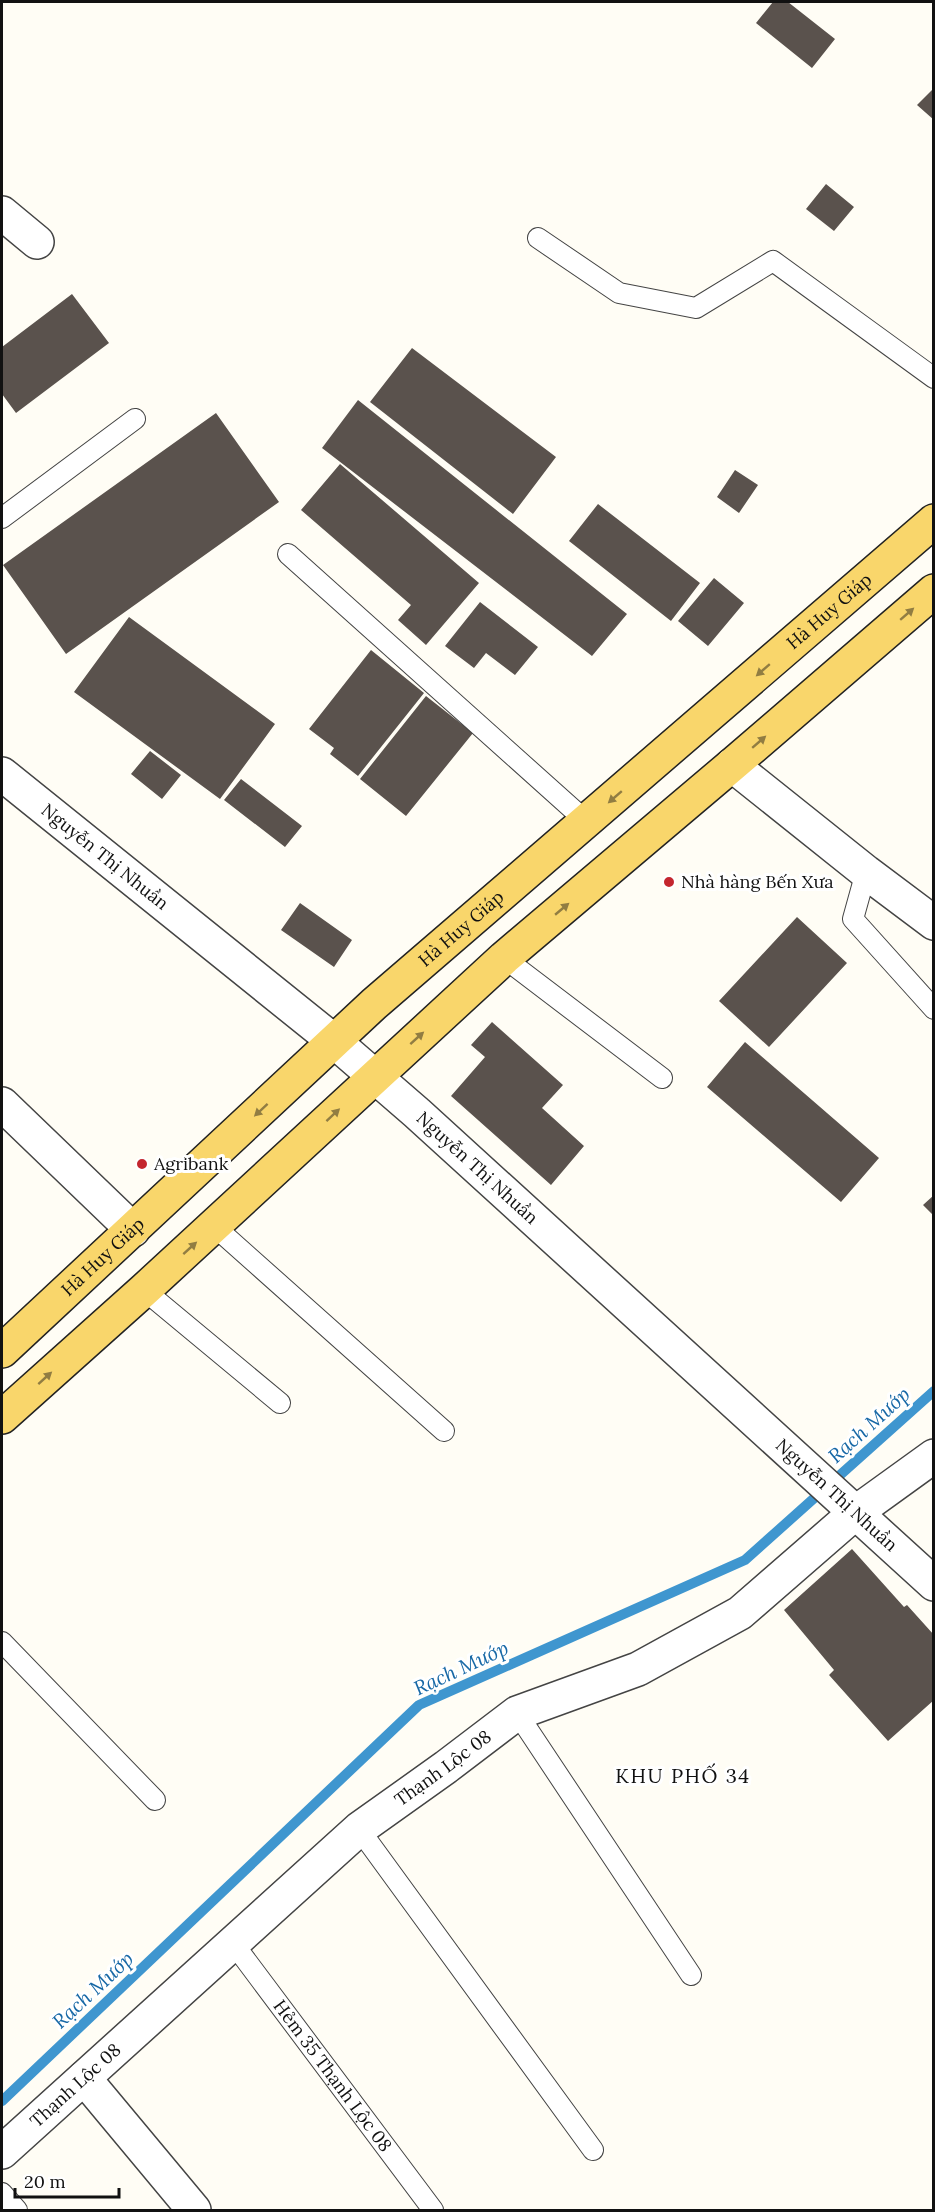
<svg xmlns="http://www.w3.org/2000/svg" width="935" height="2212" viewBox="0 0 935 2212" font-family="Lora,serif">
	<rect width="100%" height="100%" fill="#fffdf5"/>
	<g fill="none" stroke-linecap="round" stroke-linejoin="round">
		<path stroke="#3f96cf" stroke-width="10" d="M2,2101L419,1705L745,1560L934,1391"/>
	</g>
	<path fill="#5a524d" d="M773,2H788L835,39L812,68L756,23Z
		M934,88V120L917,105Z
		M826,184L854,207L834,231L806,209Z
		M72,294L109,343L16,413L2,394V347Z
		M412,348L556,457L513,514L370,402Z
		M358,400L627,614L592,656L322,448Z
		M216,413L279,502L66,654L3,565Z
		M340,464L479,583L426,645L398,620L411,605L301,510Z
		M735,470L758,485L739,513L717,497Z
		M598,504L700,583L671,621L569,541Z
		M714,578L744,603L708,646L678,621Z
		M480,602L538,647L515,675L486,653L474,668L445,646Z
		M129,617L275,724L220,799L74,692Z
		M371,650L424,693L358,776L330,754L334,748L309,729Z
		M426,696L473,733L406,816L360,779Z
		M150,751L181,775L162,799L131,774Z
		M241,779L302,826L285,847L224,800Z
		M300,903L352,940L334,967L281,930Z
		M797,917L847,963L769,1047L719,1001Z
		M492,1022L563,1085L542,1108L584,1146L551,1185L451,1096L485,1057L471,1045Z
		M745,1042L879,1158L841,1202L707,1087Z
		M934,1195V1216L923,1205Z
		M852,1549L904,1607L907,1605L934,1635V1700L888,1741L829,1675L834,1670L784,1610Z"/>
	<g fill="none" stroke-linecap="round" stroke-linejoin="round">
		<defs>
			<g id="service">
				<path d="M538,238L619,293L696,308L773,261L934,378"/>
				<path d="M2,518L135,419"/>
				<path d="M288,554L587,822"/>
				<path d="M866,872L853,919L934,1009"/>
				<path d="M504,958L662,1078"/>
				<path d="M214,1226L444,1431"/>
				<path d="M144,1290L280,1403"/>
				<path d="M2,1642L155,1800"/>
				<path d="M517,1713L691,1975"/>
				<path d="M359,1829L593,2150"/>
				<path id="s1" d="M233,1943L433,2210"/>
				<path d="M2,2193L17,2210"/>
			</g>
			<g id="minor">
				<path d="M2,213L37,242"/>
				<path d="M732,765L866,872L934,923"/>
				<path id="s2" d="M335,1042L417,1113L934,1584"/>
				<path d="M2,1104L133,1230"/>
				<path d="M84,2078L194,2210"/>
				<path id="s3" d="M2,2152L359,1829L446,1767L517,1713L638,1669L740,1613L855,1513L934,1456"/>
			</g>
			<g id="tertiary">
				<path id="s4" d="M2,774L335,1042"/>
			</g>
			<g id="primary">
				<path id="s5" d="M2,1351L374,1004L934,521"/>
				<path d="M2,1417L144,1290L504,958L732,765L934,591"/>
			</g>
		</defs>
		<use href="#service" stroke="#444" stroke-width="22"/>
		<use href="#minor" stroke="#444" stroke-width="36"/>
		<use href="#tertiary" stroke="#444" stroke-width="36"/>
		<use href="#primary" stroke="#222" stroke-width="36"/>
		<use href="#service" stroke="#fff" stroke-width="20"/>
		<use href="#minor" stroke="#fff" stroke-width="33"/>
		<use href="#tertiary" stroke="#fff" stroke-width="33"/>
		<use href="#primary" stroke="#f9d66b" stroke-width="33"/>
	</g>
	<defs><path id="oneway-solid" d="M-6-.8H1V-3.2L6.5 0L1 3.2V.8H-6Z" transform="scale(1.5)"/></defs>
	<g fill="#917d42">
		<use href="#oneway-solid" transform="translate(907 614) rotate(-41)"/>
		<use href="#oneway-solid" transform="translate(763 670) rotate(139)"/>
		<use href="#oneway-solid" transform="translate(759 742) rotate(-41)"/>
		<use href="#oneway-solid" transform="translate(615 797) rotate(139)"/>
		<use href="#oneway-solid" transform="translate(562 909) rotate(-40)"/>
		<use href="#oneway-solid" transform="translate(417 1038) rotate(-42)"/>
		<use href="#oneway-solid" transform="translate(261 1110) rotate(137)"/>
		<use href="#oneway-solid" transform="translate(333 1115) rotate(-43)"/>
		<use href="#oneway-solid" transform="translate(190 1248) rotate(-42)"/>
		<use href="#oneway-solid" transform="translate(45 1378) rotate(-42)"/>
	</g>
	<g fill="#c4262e" stroke="#fff" stroke-width="2">
		<circle cx="669" cy="882" r="6"/>
		<circle cx="142" cy="1164" r="6"/>
	</g>
	<g text-anchor="middle" stroke-width="6" stroke-linejoin="round" paint-order="stroke">
		<g font-size="18" fill="#111" stroke="#fff">
			<text dy="6" stroke="none"><textPath href="#s5" startOffset="1110">Hà Huy Giáp</textPath></text>
			<text dy="6" stroke="none"><textPath href="#s4" startOffset="132">Nguyễn Thị Nhuần</textPath></text>
			<text dy="6" stroke="none"><textPath href="#s5" startOffset="624">Hà Huy Giáp</textPath></text>
			<text dy="6" stroke="none"><textPath href="#s2" startOffset="190">Nguyễn Thị Nhuần</textPath></text>
			<text dy="6" stroke="none"><textPath href="#s5" startOffset="138">Hà Huy Giáp</textPath></text>
			<text dy="6" stroke="none"><textPath href="#s2" startOffset="676">Nguyễn Thị Nhuần</textPath></text>
			<text dy="6" stroke="none"><textPath href="#s3" startOffset="585">Thạnh Lộc 08</textPath></text>
			<text dy="6" stroke="none"><textPath href="#s1" startOffset="166">Hẻm 35 Thạnh Lộc 08</textPath></text>
			<text dy="6" stroke="none"><textPath href="#s3" startOffset="99">Thạnh Lộc 08</textPath></text>
		</g>
		<g font-size="18" fill="#111" stroke="#fff" text-anchor="start">
			<text x="681" y="888">Nhà hàng Bến Xưa</text>
			<text x="154" y="1170">Agribank</text>
		</g>
		<g font-size="20" font-style="italic" fill="#1768a6" stroke="#fff">
			<text transform="translate(869 1425) rotate(-42)" y="7">Rạch Mướp</text>
			<text transform="translate(461 1668) rotate(-25)" y="7">Rạch Mướp</text>
			<text transform="translate(93 1990) rotate(-43)" y="7">Rạch Mướp</text>
		</g>
		<g font-size="20" letter-spacing="1.5" fill="#111" stroke="#fff">
			<text x="683" y="1783">KHU PHỐ 34</text>
		</g>
	</g>
	<rect width="935" height="2212" fill="none" stroke="#111111" stroke-width="6"/>
	<path d="M15 2188v9h104v-9" fill="none" stroke="#111111" stroke-width="3"/>
	<text x="24" y="2188" font-size="18" fill="#111111" stroke="#ffffff" stroke-width="4.5" paint-order="stroke">20 m</text>
</svg>
